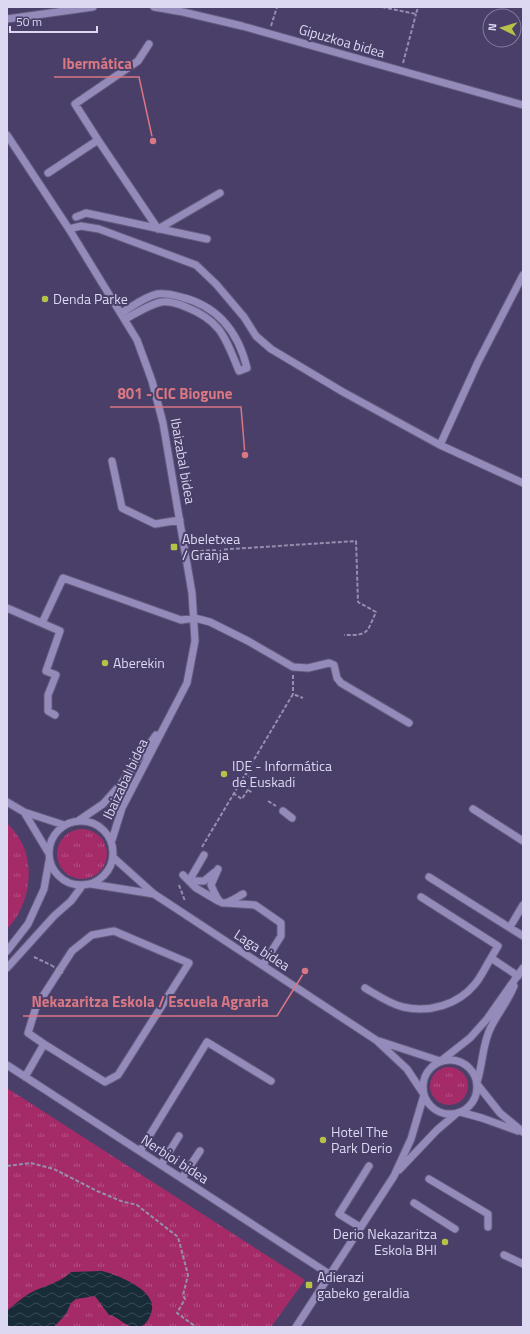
<svg xmlns="http://www.w3.org/2000/svg" width="530" height="1334" viewBox="0 0 530 1334" font-family="'Titillium Web',sans-serif">
	<defs>
		<pattern id="grass-tufts" width="24" height="20" patternUnits="userSpaceOnUse"><rect width="24" height="20" fill="#a42b68"/><path d="M3 7l-1-3M5 7V3M7 7l1-3M15 17l-1-3M17 17v-4M19 17l1-3" fill="none" stroke="#b45385"/></pattern>
		<pattern id="water-waves" width="16" height="10" patternUnits="userSpaceOnUse"><rect width="16" height="10" fill="#182c38"/><path d="M0 5q4-4 8 0t8 0" fill="none" stroke="#394a55"/></pattern>
	</defs>
	<rect width="100%" height="100%" fill="#493f69"/>
	<path fill="url(#grass-tufts)" d="M7,824C11,826 14,831 17,835C37,862 30,906 7,929Z
		M57 854a25 25 0 1 1 50 0a25 25 0 1 1-50 0Z
		M430 1086a19 19 0 1 1 38 0a19 19 0 1 1-38 0Z
		M7,1088L305,1280L271,1327H7Z"/>
	<path fill="url(#water-waves)" d="M102,1271C118,1275 163,1292 150,1316C147,1322 144,1327 137,1327C125,1328 119,1316 109,1315L95,1296L76,1299L71,1303L66,1314L54,1327H7V1311C15,1304 23,1297 32,1292C46,1285 60,1283 71,1272Z"/>
	<g fill="none" stroke-linecap="round" stroke-linejoin="round">
		<defs>
			<path id="minor" d="M154,7L183,12L242,26L523,105
				M7,19L93,7
				M7,135L69,229L137,340L152,381L163,423L192,593L195,641L187,683L122,808L112,840
				M98,140L158,229L220,193
				M48,173L98,140L75,104L138,61L149,44
				M76,217L86,213L207,239
				M69,229L81,226L99,229L196,265L216,284L244,317L256,336L271,349L343,392L440,445L523,483
				M121,313C132,307 144,297 157,294C164,293 174,295 181,297C218,306 238,331 247,368L239,371C225,337 221,321 186,307C179,304 169,301 161,302C148,305 137,313 125,319
				M440,445L478,362L523,275
				M112,461L122,508L155,524L180,520
				M7,608L60,631L46,671L56,675L48,695V711L55,715
				M42,623L63,578L181,620L195,618L210,622L248,641L293,667L308,668L329,663L334,665L337,678L341,683L409,723
				M7,802L24,812L64,825
				M473,809L523,841
				M283,811L292,818
				M24,812L48,852
				M49 853a32 32 0 1 1 64 0a32 32 0 1 1-64 0Z
				M78,821L103,804L120,785L156,735
				M114,858L154,894L376,1040L407,1069L423,1093
				M218,869L211,885C221,909 222,906 243,894
				M183,875L196,888L218,901
				M429,877L523,936
				M189,881H204L215,872
				M189,881L204,855
				M91,884L154,894
				M421,897L498,946L491,958
				M226,903L255,905L281,923V936L263,965
				M510,927L523,905
				M7,951L28,924L44,889L49,861
				M7,968L54,916L71,901L82,886
				M365,988C377,995 390,1004 403,1007C429,1013 458,1005 475,984C481,977 486,966 491,958L518,976
				M379,1041L440,1061
				M423 1087a27 27 0 1 1 54 0a27 27 0 1 1-54 0Z
				M442,1060L470,1038L487,1019L523,968
				M7,1065L329,1274
				M25,1077L44,1044L28,1033L36,1007L72,951L92,935L114,931L189,963L118,1075L105,1082L44,1044
				M477,1082C483,1064 482,1044 491,1027C498,1013 508,1001 514,986
				M477,1084L500,1113L523,1132
				M460,1112L482,1118L518,1131
				M140,1151L207,1042L271,1081
				M161,1165L179,1136
				M399,1170L437,1130L457,1113
				M182,1178L200,1151
				M429,1179L488,1214V1227
				M414,1203L455,1229
				M360,1227L339,1214L369,1166
				M504,1255L523,1264
				M296,1327L394,1176L411,1139L424,1095"/>
		</defs>
		<use href="#minor" stroke="#645b7e" stroke-width="9"/>
		<path stroke="#958eaf" stroke-width="2" stroke-dasharray="4 2" stroke-linecap="butt" d="M382,7L416,14L418,7
			M271,26L277,7
			M403,63L416,14
			M200,551L356,541L358,602L376,612C366,634 369,635 344,635
			M293,675V694
			M248,790L253,793
			M233,793L242,799L254,780L246,774
			M268,801L276,806
			M202,847L293,694L303,698
			M179,885L185,901
			M34,957L51,965
			M7,1166L31,1163L54,1169L97,1191L121,1201L137,1205L178,1237L188,1275L183,1295L185,1299L177,1313L196,1327"/>
		<use href="#minor" stroke="#958bba" stroke-width="7"/>
		<path stroke="#958eaf" stroke-width="2" stroke-dasharray="4 2" stroke-linecap="butt" d="M51,965L63,973"/>
	</g>
	<g fill="#b6c148" stroke="#493f69" stroke-width="1.5">
		<circle cx="45" cy="299" r="4"/>
		<rect x="170" y="543" width="8" height="8" rx="2"/>
		<circle cx="105" cy="663" r="4"/>
		<circle cx="224" cy="774" r="4"/>
		<circle cx="323" cy="1140" r="4"/>
		<circle cx="445" cy="1242" r="4"/>
		<rect x="305" y="1281" width="8" height="8" rx="2"/>
	</g>
	<g text-anchor="middle" stroke-width="4" stroke-linejoin="round" paint-order="stroke">
		<g font-size="14" fill="#dcd8f1" stroke="#493f69">
			<text transform="translate(342 41) rotate(16)" y="5">Gipuzkoa bidea</text>
			<text transform="translate(183 461) rotate(80)" y="5">Ibaizabal bidea</text>
			<text transform="translate(125 779) rotate(-65)" y="5">Ibaizabal bidea</text>
			<text transform="translate(262 950) rotate(33)" y="5">Laga bidea</text>
			<text transform="translate(175 1159) rotate(33)" y="5">Nerbioi bidea</text>
		</g>
		<g font-size="14" fill="#dcd8f1" stroke="#493f69" text-anchor="start">
			<text x="53" y="304">Denda Parke</text>
			<text x="182" y="544">Abeletxea<tspan x="182" dy="16">/ Granja</tspan></text>
			<text x="113" y="668">Aberekin</text>
			<text x="232" y="771">IDE - Informática<tspan x="232" dy="16">de Euskadi</tspan></text>
			<text x="331" y="1137">Hotel The<tspan x="331" dy="16">Park Derio</tspan></text>
			<text x="437" y="1239" text-anchor="end">Derio Nekazaritza<tspan x="437" dy="16">Eskola BHI</tspan></text>
			<text x="317" y="1282">Adierazi<tspan x="317" dy="16">gabeko geraldia</tspan></text>
		</g>
	</g>
	<path fill="none" stroke="#d97782" stroke-width="1.5" d="M153 141L139 77H54M245 455L241 407H110M305 971L277 1016H23"/>
	<g fill="#d97782" stroke="#493f69" stroke-width="1.5">
		<circle cx="153" cy="141" r="4"/>
		<circle cx="245" cy="455" r="4"/>
		<circle cx="305" cy="971" r="4"/>
	</g>
	<g font-size="15" text-anchor="middle" font-weight="bold" fill="#d97782" stroke="#493f69" stroke-width="4" stroke-linejoin="round" paint-order="stroke">
		<text x="97" y="69">Ibermática</text>
		<text x="175" y="399">801 - CIC Biogune</text>
		<text x="150" y="1007">Nekazaritza Eskola / Escuela Agraria</text>
	</g>
	<rect width="530" height="1334" fill="none" stroke="#dcd8f1" stroke-width="16"/>
	<g transform="translate(502 28) rotate(275)"><circle r="19" fill="#493f69" stroke="#847c9f"/>
	<path d="M0-3L7 15L0 10L-7 15Z" fill="#b6c148"/>
	<text y="-6" font-size="11" font-weight="bold" text-anchor="middle" fill="#dcd8f1">N</text>
	</g>
	<path d="M10 26v6h87v-6" fill="none" stroke="#dcd8f1" stroke-width="2"/>
	<text x="16" y="26" font-size="12" fill="#dcd8f1" stroke="#493f69" stroke-width="3" paint-order="stroke">50 m</text>
</svg>
